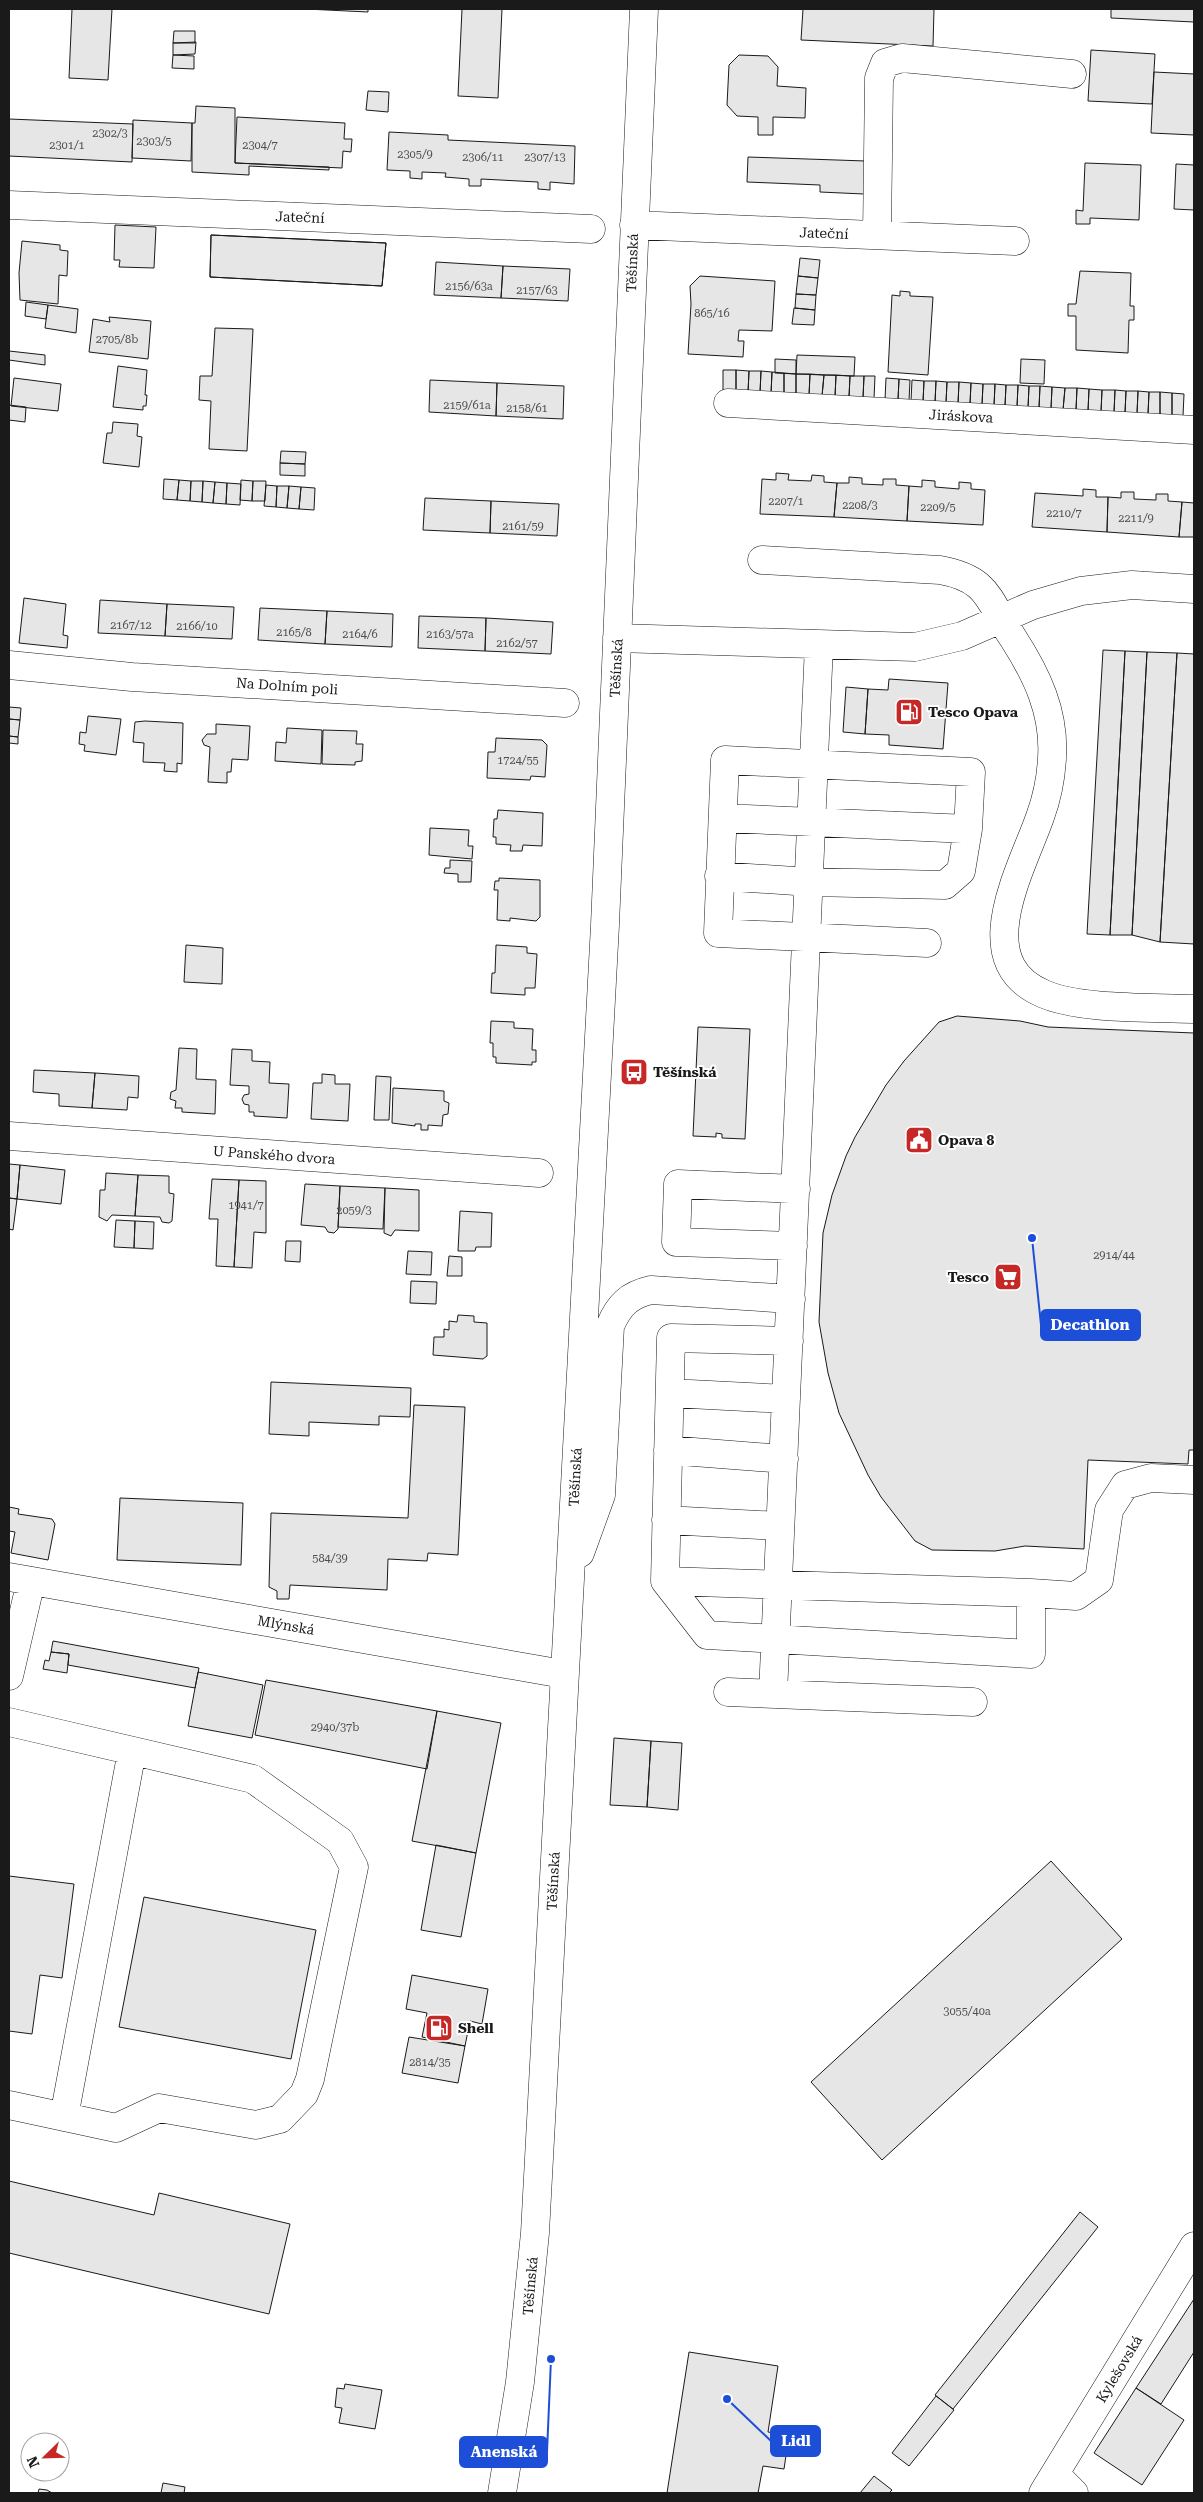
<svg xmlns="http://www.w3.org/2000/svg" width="1203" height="2502" viewBox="0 0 1203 2502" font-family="'Roboto Serif',serif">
	<rect width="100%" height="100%" fill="#fff"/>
	<path fill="#e6e6e6" stroke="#1a1a1a" d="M72,9H112L108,80L69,78Z
		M306,9H368V12Z
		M462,9H502L498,98L458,96Z
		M803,9H934L933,46L801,40Z
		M1111,9H1194V22L1111,18Z
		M174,31H195V43H173Z
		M196,42L195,54L173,55V43Z
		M1091,50L1155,54L1152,104L1088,101Z
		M173,55L194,56V69L172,68Z
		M739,55L768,56L778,67L777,86L806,88L805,118L773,117V135H758V117L737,116L727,105L729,65Z
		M1154,72L1194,74V135L1151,133Z
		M368,91L389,92L388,112L366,110Z
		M196,106L235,108V163L329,167V170L249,166V175L192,172V123H195Z
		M237,117L345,123L344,139H352L351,152L343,151L342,168L235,163Z
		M9,119L133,124L132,162L9,156Z
		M133,120L192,123L191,161L132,158Z
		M389,132L448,135V140L575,146L574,184L550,182V190L538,189V182L481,179V186H469V179L445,177L446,173L422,172V179L410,178V171L387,170Z
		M748,157L866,161L864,194L820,192V185L747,182Z
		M1085,163L1141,165L1139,220L1090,218V224H1076V210L1083,211Z
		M1176,164L1194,165V210L1174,209Z
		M115,225L156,227L154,268L119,267L120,260H114Z
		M211,235L386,243L382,286L210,277Z
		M211,235L386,243L382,286L210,277Z
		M22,241L60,245V250L68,251L67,276L59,275L58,304L20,300L19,273Z
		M800,258L820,260L818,278L798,276Z
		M436,262L503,266L501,298L434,295Z
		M503,266L570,269L568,301L501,298Z
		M1080,271L1131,273L1130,306H1134V320H1129L1128,353L1076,350V316H1068V304H1076Z
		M700,276L775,281L772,331L739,330L738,341H744L743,357L688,354L691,304L690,286Z
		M798,276L818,278L816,295L796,294Z
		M900,291L910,292V296L933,297L928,375L888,372L892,295L900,296Z
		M796,294L816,295L815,310L795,308Z
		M26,302L48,305L46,319L25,316Z
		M48,305L78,309L76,333L45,328Z
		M794,308L815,310L814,325L792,324Z
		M109,317L151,321L148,359L89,352L93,319L110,322Z
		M215,328L253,329L247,451L209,449L211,401L199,400L200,376H212Z
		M9,351L45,355V365L9,360Z
		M797,355L855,357L854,376L796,374Z
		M775,359L796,360V374L775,373Z
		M1021,359L1045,360L1044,384L1020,383Z
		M118,366L147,370L145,395H147L146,406H143V410L113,407Z
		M723,370H736V392H723Z
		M736,370L749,371L748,393L736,392Z
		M749,371H761L760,393H748Z
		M761,371L772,372L771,394L760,393Z
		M772,372L784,373V395L771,394Z
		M784,373L796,374V395H784Z
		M796,374H810L809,396L796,395Z
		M810,374L824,375L822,396H809Z
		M824,375H836L835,397L822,396Z
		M836,375L850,376L849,397H835Z
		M850,376H864L863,398L849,397Z
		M864,376H875L874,399L863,398Z
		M14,378L61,384L58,411L11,406Z
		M886,378L899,379L898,400H885Z
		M899,379L910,380L909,401L898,400Z
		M430,380L497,383L496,416L429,412Z
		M912,380L924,381L923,402L911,401Z
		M924,381H936L935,403L923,402Z
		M936,381L947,382L946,403H935Z
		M947,382H959L958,404L946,403Z
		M959,382L971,383L970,404H958Z
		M497,383L564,386L563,419L496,416Z
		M971,383L983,384L982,405L970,404Z
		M983,384H995L994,406L982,405Z
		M995,384L1006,385L1005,406H994Z
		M1006,385H1018L1017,407L1005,406Z
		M1018,385L1029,386L1028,408L1017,407Z
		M1029,386H1040L1039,408H1028Z
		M1040,386L1052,387L1051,409L1039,408Z
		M1052,387L1065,388L1063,410L1051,409Z
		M1065,388H1077L1076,410H1063Z
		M1077,388L1089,389L1088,411L1076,410Z
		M1089,389L1102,390L1101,412L1088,411Z
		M1102,390H1115L1114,413L1101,412Z
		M1115,390L1126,391L1125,413H1114Z
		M1126,391H1138L1137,414L1125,413Z
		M1138,391L1149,392L1148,414H1137Z
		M1149,392H1160V415L1148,414Z
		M1160,392L1172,393V416L1160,415Z
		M1172,393L1184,394L1183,416H1172Z
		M9,405L26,407L25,422L9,420Z
		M113,422L138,424L137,436L142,437L139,467L103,463L107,433H112Z
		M281,451L306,452L305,464L280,463Z
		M280,463L305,464V476L280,475Z
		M776,473L789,474L788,480L811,481L812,475L824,476V482L837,483L834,517L760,514L762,479L776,480Z
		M849,477L862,478V484L883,485V479H896V485L909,486L907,521L834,517L837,483H849Z
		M164,479L179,480L177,500L163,499Z
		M179,480L191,481L190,501L177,500Z
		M241,480L253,481L252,501L240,500Z
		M922,480L935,481V487L959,489V482L971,483V489L985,490L983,525L907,521L909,486L922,487Z
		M191,481H203L202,502L190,501Z
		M203,481L215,482L213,503L202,502Z
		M253,481H266L265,501H252Z
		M215,482L227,483L226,504L213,503Z
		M227,483L241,484L240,505L226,504Z
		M266,485L277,486L276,507L264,506Z
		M277,486H289L287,508L276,507Z
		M289,486L301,487L299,509L287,508Z
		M301,487L315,488L314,510L299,509Z
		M1083,489L1096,490V497H1108L1107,532L1032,527L1035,493L1083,496Z
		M1121,492H1134V499L1156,500V494H1168V501L1182,502L1179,537L1107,532L1108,497L1121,498Z
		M425,498L491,501L490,533L423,530Z
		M491,501L559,504L557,536L490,533Z
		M1182,502L1194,503V537H1179Z
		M24,598L66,604L63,635L68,636L67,648L19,643Z
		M100,600L167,604L165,636L98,633Z
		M167,604L234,607L232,639L165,636Z
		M260,608L327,611L325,644L258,640Z
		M327,611L393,614L392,647L325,644Z
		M419,616L486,618L485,651L418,648Z
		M486,618L553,622L551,654L485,651Z
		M1103,650L1125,651L1110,935L1087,934Z
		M1125,651L1147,652L1132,935H1110Z
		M1147,652L1177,653L1160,942L1132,935Z
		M1177,653L1194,654V944L1160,942Z
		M889,679L948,683L943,749L889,745V735L865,734L868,689L888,690Z
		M846,687L868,689L865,734L843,732Z
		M9,707L21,708L20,720L9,719Z
		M88,716L121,719L116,755L84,751L85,745L79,744L80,732L86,733Z
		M9,719L20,720L18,737L9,736Z
		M145,721L183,723L182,764L177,763V772L164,771L165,763L143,762L144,743L133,742L135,722Z
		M216,724L250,726L248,760L232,759L231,772H227V783L208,782L210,747L204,745L202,740L207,734H216Z
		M287,728L322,730L321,764L275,761L276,742L286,743Z
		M323,730L357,731L356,744H363L362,761L355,762V765L322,764Z
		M9,736L18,737V744L9,743Z
		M496,738L542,740L547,745L545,777L531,776L530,780L487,778L488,752H495Z
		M498,810L543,813L542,846L523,845L522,851H510L511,845L496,844V837H493L494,819H497Z
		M430,828L469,830L468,846H473L472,859L429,855Z
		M450,860L472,861L471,882H458V874L444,873L445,868H450Z
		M499,878L540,880V917L536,921L510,918V921L497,920L498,890H494L495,881H499Z
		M186,945L223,948L222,984L184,982Z
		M496,945L527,947V953L537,954L535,988H525V995L491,993L492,973H495Z
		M957,1016L1020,1021L1048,1027L1194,1033V1450H1189L1188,1464L1088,1460L1084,1549L1025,1546L995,1551L932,1550L915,1541L881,1497L868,1475L839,1413L828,1373L819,1322L823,1233L832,1195L846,1156L855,1137L886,1085L904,1061L939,1022Z
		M491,1021L514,1022V1028L533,1029L532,1050H536V1062H532V1065L496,1063V1057H493V1043H490Z
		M698,1027L750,1029L745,1139L722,1138V1134L716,1133V1137L693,1136Z
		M179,1048L197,1049L196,1079L216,1080L215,1114L182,1112V1108H175L176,1101L170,1099L171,1092L176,1090Z
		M232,1049L252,1050V1061L270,1062L269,1083L289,1084L287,1118L254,1116V1112H249V1105L244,1104L242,1099L244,1095L249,1094V1086L230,1085Z
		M34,1070L95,1073L92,1108L59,1106V1094L33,1092Z
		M95,1073L139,1076L138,1098L128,1097L127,1110L92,1108Z
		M322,1074L335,1075V1084H350L348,1121L311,1119L313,1083H322Z
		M376,1076L391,1077L389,1120H374Z
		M393,1088L444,1091V1101L449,1103L448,1114L443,1115L442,1126L428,1125V1130H421V1124H415V1126L392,1123Z
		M9,1164L20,1165L17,1199L9,1198Z
		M20,1165L65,1170L61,1204L17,1199Z
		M106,1173L138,1175L135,1216L112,1215L107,1221L99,1217L100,1190H105Z
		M138,1175L169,1176V1193L174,1194L172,1221L169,1223L162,1222L160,1217L135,1216Z
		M212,1179L239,1180L234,1267L216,1266L218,1219H209Z
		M239,1180L266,1181V1233L254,1232L252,1268L234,1267Z
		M305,1184L340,1186L338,1229L334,1233L328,1232L325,1227L301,1225Z
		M340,1186L385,1188L383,1229L338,1227Z
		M385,1188L419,1190V1231L395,1230L391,1236L384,1233Z
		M9,1198L17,1199L13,1230L9,1229Z
		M460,1211L492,1213L491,1247H476L475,1251H458Z
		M116,1220L135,1221L134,1248L114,1247Z
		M135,1221L154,1222L153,1249L134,1248Z
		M286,1241H301L300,1262L285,1261Z
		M408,1251L432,1252L431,1275L406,1274Z
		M449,1256L462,1257V1276H447Z
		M411,1281L437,1282L436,1304L410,1303Z
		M458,1315L474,1316V1322L487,1323V1356L483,1359L433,1355L434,1337H444V1329L449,1330V1321L457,1322Z
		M271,1382L411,1388L410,1417L379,1416V1425L309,1422V1436L269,1434Z
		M414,1405L465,1407L458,1555L428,1553L427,1561L388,1559L387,1590L290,1585L289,1599H277V1591L269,1587L271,1513L408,1518Z
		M120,1498L243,1503L241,1565L117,1560Z
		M9,1507L19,1509L18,1514L52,1519L55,1524L48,1560L11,1553L15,1532L9,1531Z
		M53,1641L199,1668L195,1688L68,1665L69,1654L51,1652Z
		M51,1652L69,1654L67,1673L43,1669L45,1660L49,1661Z
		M198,1672L263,1685L252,1738L188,1726Z
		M266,1680L437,1711L427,1769L255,1735Z
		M437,1711L501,1723L476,1853L412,1841Z
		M614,1738L651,1741L647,1807L610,1805Z
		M651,1741L682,1743L678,1810L647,1807Z
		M436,1845L476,1853L461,1937L421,1930Z
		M1051,1861L1122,1939L882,2160L811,2082Z
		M9,1876L74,1884L62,1978L40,1975L32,2034L9,2031Z
		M144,1897L316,1930L291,2059L119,2027Z
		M412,1975L488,1989L482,2024L470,2021L465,2046L422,2037L427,2013L406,2009Z
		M409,2037L465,2046L458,2083L402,2073Z
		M9,2181L154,2215L159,2193L290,2224L269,2314L9,2253Z
		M1080,2212L1098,2227L953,2409L935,2395Z
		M1194,2299V2352L1161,2404L1136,2388Z
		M689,2352L778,2366L768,2432L789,2435L784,2469L763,2466L758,2493H667Z
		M345,2384L382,2390L375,2429L339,2423L342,2408L335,2407L337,2388L344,2389Z
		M1136,2388L1184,2420L1142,2485L1094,2453Z
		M936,2396L954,2410L909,2466L892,2453Z
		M874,2476L892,2490L889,2493H860Z
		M163,2483L185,2487L184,2493H161Z
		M39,2489L47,2490L52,2493H38Z"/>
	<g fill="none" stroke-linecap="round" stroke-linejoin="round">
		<defs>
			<path id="minor" d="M9,205L591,229
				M634,225L1015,241
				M877,235L879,78L885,63L902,58L1072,74
				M728,403L1194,430
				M762,560L940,570C990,579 988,601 1013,638C1037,675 1055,713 1052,758C1051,778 1047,798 1040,817C1021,871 968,962 1044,994C1081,1010 1153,1007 1194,1009
				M617,638L915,647L962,636L1033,605L1081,591L1132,585L1194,589
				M9,665L132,677L565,703
				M723,818L968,829L971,772L725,760L718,933L927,943
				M719,876L810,882L945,885L961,871L968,829
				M9,1136L539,1173
				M793,1246L676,1242L678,1184L796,1189
				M670,1393L786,1399
				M668,1450L784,1459
				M666,1520L780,1526
				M580,1553L601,1495L610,1326C619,1305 629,1295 651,1290L791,1299
				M9,1577L563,1674
				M665,1581L707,1635L1031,1654V1593L665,1581L671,1338L789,1341
				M1031,1593L1076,1596L1099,1580L1109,1510L1125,1485L1151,1478L1194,1480
				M9,1676L31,1581
				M728,1692L973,1702
				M773,1694L819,645
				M9,1722L253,1779L340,1841L354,1867L310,2079L304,2094L280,2119L256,2125L159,2108L116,2128L9,2105
				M64,2117L132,1751
				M1055,2474L1074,2493
				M502,2493L520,2382L535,2233L605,925L644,9
				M1043,2493L1194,2246"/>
		</defs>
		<use href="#minor" stroke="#1a1a1a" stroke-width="29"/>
		<use href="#minor" stroke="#fff" stroke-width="28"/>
	</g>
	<defs>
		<symbol id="fuel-square" viewBox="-11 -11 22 22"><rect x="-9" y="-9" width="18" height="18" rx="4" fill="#c62828" stroke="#fff"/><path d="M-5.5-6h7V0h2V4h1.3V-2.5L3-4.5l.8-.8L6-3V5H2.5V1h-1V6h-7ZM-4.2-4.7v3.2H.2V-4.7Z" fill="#fff"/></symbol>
		<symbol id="bus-square" viewBox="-11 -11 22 22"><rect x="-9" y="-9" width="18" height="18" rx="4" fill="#c62828" stroke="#fff"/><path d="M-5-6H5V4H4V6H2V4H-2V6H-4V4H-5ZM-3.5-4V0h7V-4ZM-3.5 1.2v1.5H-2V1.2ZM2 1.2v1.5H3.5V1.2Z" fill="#fff"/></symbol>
		<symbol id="civic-square" viewBox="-11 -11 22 22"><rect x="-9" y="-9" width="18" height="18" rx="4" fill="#c62828" stroke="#fff"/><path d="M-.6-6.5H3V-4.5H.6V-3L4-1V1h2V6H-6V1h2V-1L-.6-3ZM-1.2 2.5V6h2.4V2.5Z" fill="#fff"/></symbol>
		<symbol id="supermarket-square" viewBox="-11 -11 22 22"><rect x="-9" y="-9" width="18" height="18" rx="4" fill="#c62828" stroke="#fff"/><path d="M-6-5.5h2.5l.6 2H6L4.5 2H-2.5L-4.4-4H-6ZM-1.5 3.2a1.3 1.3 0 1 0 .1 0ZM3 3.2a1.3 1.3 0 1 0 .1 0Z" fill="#fff"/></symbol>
	</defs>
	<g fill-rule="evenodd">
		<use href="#fuel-square" x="893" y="696" width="32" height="32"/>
		<use href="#bus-square" x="618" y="1056" width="32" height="32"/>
		<use href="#civic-square" x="903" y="1124" width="32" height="32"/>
		<use href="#supermarket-square" x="992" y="1261" width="32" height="32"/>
		<use href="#fuel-square" x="423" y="2012" width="32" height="32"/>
	</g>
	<g text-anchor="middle" stroke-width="4" stroke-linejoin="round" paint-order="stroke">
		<g font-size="11" fill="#4d4d4d">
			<text x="110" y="137">2302/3</text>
			<text x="154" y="145">2303/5</text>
			<text x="67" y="149">2301/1</text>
			<text x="260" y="149">2304/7</text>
			<text x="415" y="158">2305/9</text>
			<text x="483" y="161">2306/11</text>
			<text x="545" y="161">2307/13</text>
			<text x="469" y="290">2156/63a</text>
			<text x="537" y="294">2157/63</text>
			<text x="712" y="317">865/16</text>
			<text x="117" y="343">2705/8b</text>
			<text x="467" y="409">2159/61a</text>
			<text x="527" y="412">2158/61</text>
			<text x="786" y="505">2207/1</text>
			<text x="860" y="509">2208/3</text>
			<text x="938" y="511">2209/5</text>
			<text x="1064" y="517">2210/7</text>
			<text x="1136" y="522">2211/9</text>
			<text x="523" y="530">2161/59</text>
			<text x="131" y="629">2167/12</text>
			<text x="197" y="630">2166/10</text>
			<text x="294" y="636">2165/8</text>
			<text x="360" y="638">2164/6</text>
			<text x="450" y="638">2163/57a</text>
			<text x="517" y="647">2162/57</text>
			<text x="518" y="764">1724/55</text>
			<text x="246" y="1209">1941/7</text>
			<text x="354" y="1214">2059/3</text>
			<text x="1114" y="1259">2914/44</text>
			<text x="330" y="1562">584/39</text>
			<text x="335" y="1731">2940/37b</text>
			<text x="967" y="2015">3055/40a</text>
			<text x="430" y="2066">2814/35</text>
		</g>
		<g font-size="14" fill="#1a1a1a" stroke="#fff">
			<text transform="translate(300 217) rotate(2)" y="5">Jateční</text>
			<text transform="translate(824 233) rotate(2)" y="5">Jateční</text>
			<text transform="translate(632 263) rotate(-88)" y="5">Těšínská</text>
			<text transform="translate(961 416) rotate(3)" y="5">Jiráskova</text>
			<text transform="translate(616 668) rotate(-87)" y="5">Těšínská</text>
			<text transform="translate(287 686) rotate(4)" y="5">Na Dolním poli</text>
			<text transform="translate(274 1155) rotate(4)" y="5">U Panského dvora</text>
			<text transform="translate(575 1477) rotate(-87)" y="5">Těšínská</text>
			<text transform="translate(286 1625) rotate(10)" y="5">Mlýnská</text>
			<text transform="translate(553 1881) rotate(-87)" y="5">Těšínská</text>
			<text transform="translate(530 2286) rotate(-85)" y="5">Těšínská</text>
			<text transform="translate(1119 2369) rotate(-59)" y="5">Kylešovská</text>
		</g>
		<g font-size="14" font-weight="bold" fill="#1a1a1a" stroke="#fff" text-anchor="start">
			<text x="928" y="717">Tesco Opava</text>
			<text x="653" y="1077">Těšínská</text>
			<text x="938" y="1145">Opava 8</text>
			<text x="989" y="1282" text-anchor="end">Tesco</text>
			<text x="458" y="2033">Shell</text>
		</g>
	</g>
	<path fill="none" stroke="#1d4ed8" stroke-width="2" d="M1032 1238L1041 1325M727 2399L771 2441M551 2359L547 2452"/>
	<g fill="#1d4ed8" stroke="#fff" stroke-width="2">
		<circle cx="1032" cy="1238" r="5"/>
		<circle cx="727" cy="2399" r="5"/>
		<circle cx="551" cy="2359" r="5"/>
	</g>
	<g fill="#1d4ed8" stroke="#1d4ed8" stroke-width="2">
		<rect x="1041" y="1310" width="99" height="30" rx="5"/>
		<rect x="771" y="2426" width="49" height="30" rx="5"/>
		<rect x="460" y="2437" width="87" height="30" rx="5"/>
	</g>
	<g font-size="15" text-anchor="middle" font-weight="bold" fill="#fff">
		<text x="1090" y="1330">Decathlon</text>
		<text x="796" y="2446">Lidl</text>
		<text x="504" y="2457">Anenská</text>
	</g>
	<rect width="1203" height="2502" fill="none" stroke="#1a1a1a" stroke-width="20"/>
	<g transform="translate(45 2457) rotate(247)"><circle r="24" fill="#ffffff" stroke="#a3a3a3"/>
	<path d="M0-4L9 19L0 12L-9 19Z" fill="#c62828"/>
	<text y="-8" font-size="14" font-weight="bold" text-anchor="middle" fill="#1a1a1a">N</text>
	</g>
</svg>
